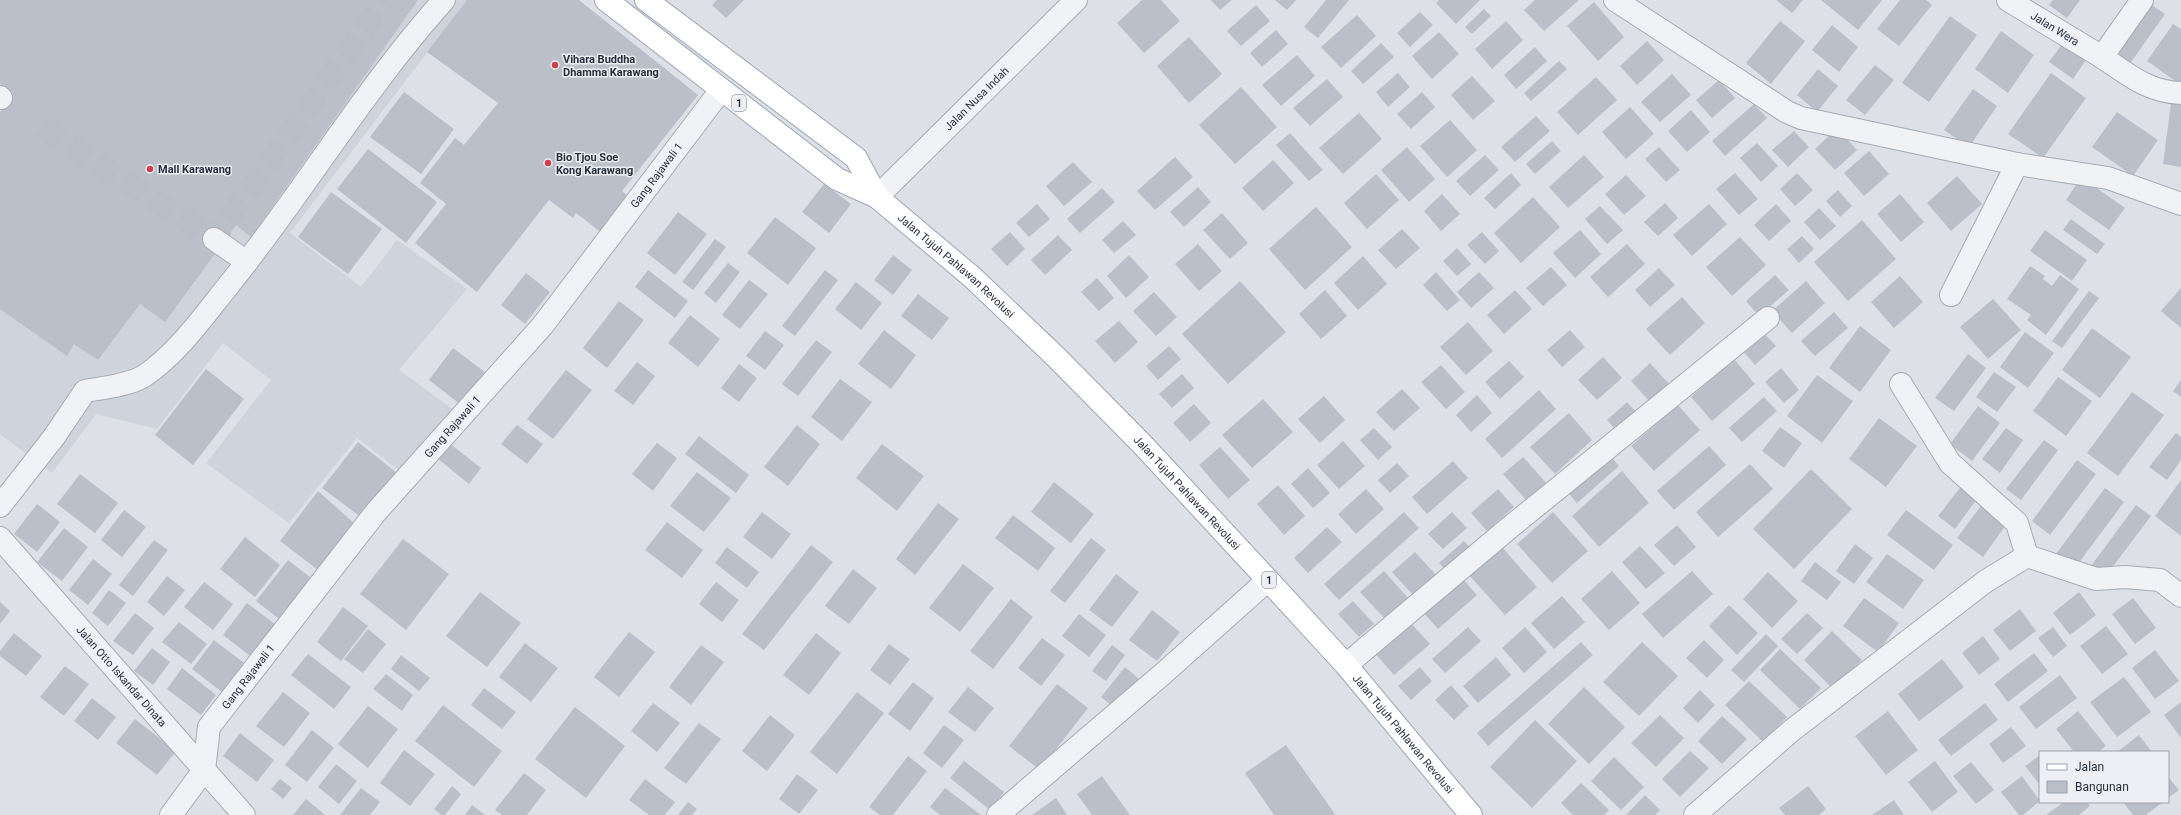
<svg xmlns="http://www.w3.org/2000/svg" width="2181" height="815" viewBox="0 0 2181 815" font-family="Roboto,sans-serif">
	<rect width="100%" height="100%" fill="#dde1e7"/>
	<path fill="#cfd3dc" d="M0,0H467L290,233L361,287L397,240L467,289L399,370L454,410L400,471L357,438L289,523L206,463L271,380L223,343L157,429L96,414L52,473L0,434Z"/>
	<path fill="#babfca" d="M0,0H418L251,237L236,225L165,322L140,304L98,360L74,344L67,356L0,309V113L13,93L0,83Z
		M467,0H579L698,95L622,191L630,198L602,233L576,213L573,218L549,200L477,292L415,243L446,204L420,183L455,138L464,145L498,103L427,52Z
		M717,0H744L726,18L712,5Z
		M1142,0H1161L1180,21L1144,53L1117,23Z
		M1211,0H1232L1220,10Z
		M1275,0H1296L1287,10Z
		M1326,0H1349L1318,38L1304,27Z
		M1439,0H1480L1456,24L1436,3Z
		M1535,0H1579L1544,31L1524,10Z
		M1776,0H1803L1792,13Z
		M1821,0H1882L1858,30Z
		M1900,0H1926L1932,5L1899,46L1877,29Z
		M2053,0H2080L2067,18L2049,5Z
		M2146,1L2165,14L2129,65L2110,52Z
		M1594,2L1624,37L1598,61L1567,26Z
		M1256,5L1270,21L1241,46L1227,31Z
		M1484,9L1491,16L1472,34L1465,27Z
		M1420,12L1433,25L1410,47L1397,33Z
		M1357,15L1376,36L1341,68L1321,47Z
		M1950,16L1977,35L1929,102L1902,83Z
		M1506,21L1523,40L1492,69L1475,49Z
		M1780,21L1805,41L1771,84L1746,63Z
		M2173,24L2181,29V85L2147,61Z
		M1832,25L1858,47L1839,72L1812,50Z
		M1276,30L1288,44L1262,67L1250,53Z
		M2001,31L2034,55L2008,93L1975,69Z
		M1439,32L1459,54L1432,79L1412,56Z
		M1189,37L1222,74L1189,103L1157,66Z
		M2065,40L2088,57L2073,79L2049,62Z
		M1647,41L1664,60L1637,85L1620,66Z
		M1381,43L1394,57L1363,84L1351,71Z
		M1535,47L1547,61L1516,89L1504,75Z
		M1297,55L1315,76L1281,106L1262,85Z
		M1559,61L1567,69L1531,101L1524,93Z
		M1875,65L1894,80L1865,115L1846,100Z
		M1818,69L1838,86L1817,112L1797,95Z
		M1398,73L1410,87L1388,107L1376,92Z
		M2051,73L2086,98L2043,158L2008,134Z
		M1672,74L1691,95L1660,122L1641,102Z
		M1472,76L1495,101L1473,120L1451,95Z
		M1596,77L1617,100L1578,135L1557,112Z
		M1327,79L1343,97L1310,126L1293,108Z
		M1719,80L1735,98L1712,118L1696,100Z
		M1241,87L1277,127L1235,164L1199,125Z
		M1973,89L1997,106L1969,147L1944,130Z
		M404,92L454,129L421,174L370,137Z
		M1422,92L1435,107L1411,129L1397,114Z
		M2171,103L2181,105V167L2163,164Z
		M1754,104L1767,118L1725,156L1712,141Z
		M1630,107L1654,134L1626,159L1602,132Z
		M1691,110L1710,132L1687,152L1668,131Z
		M2117,112L2158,140L2133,176L2092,147Z
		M1359,113L1382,139L1343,174L1319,148Z
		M1536,116L1550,131L1515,162L1501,147Z
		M1450,120L1477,150L1447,177L1420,146Z
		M1837,128L1857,150L1835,170L1815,149Z
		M1794,131L1809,147L1788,167L1772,150Z
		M1290,133L1323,170L1309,181L1276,145Z
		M1552,141L1561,151L1535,174L1526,164Z
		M1757,143L1778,166L1761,182L1740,158Z
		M1407,147L1435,179L1409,202L1381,170Z
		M1659,147L1680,170L1666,182L1645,159Z
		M368,149L437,202L406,243L337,189Z
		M1869,151L1889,174L1864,196L1844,173Z
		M1485,155L1499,170L1470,196L1456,181Z
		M1584,155L1604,177L1568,208L1549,187Z
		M1175,157L1193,177L1155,210L1137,191Z
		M1273,160L1294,183L1263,211L1242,188Z
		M1073,162L1092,182L1064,206L1046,186Z
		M1511,173L1521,185L1495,209L1484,198Z
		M1735,173L1758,199L1739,215L1716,189Z
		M1797,173L1813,190L1795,206L1780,189Z
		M1376,174L1399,200L1367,229L1344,203Z
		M1626,175L1646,196L1624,215L1605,194Z
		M1957,176L1982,204L1951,231L1927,203Z
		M2081,177L2125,208L2109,230L2066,200Z
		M824,184L851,204L829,233L802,212Z
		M1198,187L1211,202L1184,227L1170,212Z
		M1102,188L1115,202L1080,233L1067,219Z
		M1838,190L1852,206L1840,217L1826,201Z
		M331,192L382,229L348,274L298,237Z
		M1442,194L1460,214L1441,231L1424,211Z
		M1900,194L1924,222L1901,242L1877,214Z
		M1533,197L1560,227L1521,263L1494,233Z
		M1665,203L1678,218L1658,236L1644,222Z
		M1037,204L1050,219L1029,237L1016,223Z
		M1709,204L1727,224L1692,256L1673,235Z
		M1776,204L1791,221L1769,241L1754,225Z
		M1600,206L1623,230L1607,244L1585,219Z
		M1316,207L1352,247L1305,290L1269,249Z
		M1819,208L1836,226L1820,240L1804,222Z
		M678,212L707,234L675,275L647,253Z
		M1222,213L1248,243L1230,259L1203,230Z
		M775,217L816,248L788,285L747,253Z
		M2071,219L2105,244L2097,254L2063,230Z
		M1862,220L1896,259L1848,301L1814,262Z
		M1123,221L1136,235L1114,253L1102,240Z
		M1402,229L1420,248L1396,269L1378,250Z
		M1580,230L1601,254L1575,278L1553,253Z
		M2045,230L2087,260L2072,281L2030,251Z
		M1010,232L1025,249L1007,266L991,249Z
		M1482,232L1499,251L1485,264L1467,245Z
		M1058,235L1072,250L1045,275L1031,260Z
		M1802,236L1814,249L1799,263L1787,249Z
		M1740,237L1766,265L1732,296L1706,267Z
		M715,239L726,247L693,290L682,282Z
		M1198,244L1222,271L1199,291L1175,264Z
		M1627,244L1645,264L1608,297L1590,277Z
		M1457,248L1471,264L1457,276L1443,261Z
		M893,255L912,270L893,295L874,280Z
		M1129,255L1149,277L1126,298L1107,276Z
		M1363,256L1387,284L1358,310L1334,283Z
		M728,263L740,272L716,303L704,293Z
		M2030,266L2045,276L2043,279L2052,286L2060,275L2079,289L2046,335L2027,320L2031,315L2007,299Z
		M1551,267L1567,285L1543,306L1526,288Z
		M1659,268L1675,285L1650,307L1635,290Z
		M648,270L688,301L675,318L635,287Z
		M825,270L838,280L795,336L782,326Z
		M1436,272L1460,300L1447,311L1423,285Z
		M1479,272L1494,288L1471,308L1457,292Z
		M526,273L550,292L525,324L501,305Z
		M1775,275L1789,290L1759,316L1746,301Z
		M1900,276L1923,302L1894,328L1871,302Z
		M1097,278L1114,298L1099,311L1081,292Z
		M749,280L768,294L740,329L722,315Z
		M1240,281L1286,332L1228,384L1182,334Z
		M1806,281L1825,303L1792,333L1772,311Z
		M856,282L882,303L861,330L835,309Z
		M2181,288V328L2161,311Z
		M1325,290L1347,316L1321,339L1299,314Z
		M1515,290L1532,309L1504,334L1487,315Z
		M2089,291L2099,298L2062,348L2052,341Z
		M1154,292L1177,317L1156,336L1133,311Z
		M918,294L949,318L932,340L901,316Z
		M1682,297L1705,323L1670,355L1646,329Z
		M1993,299L2021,330L1988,359L1960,327Z
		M619,301L644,320L607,368L583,348Z
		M1834,312L1848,328L1815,356L1801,341Z
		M690,315L720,339L698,367L668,343Z
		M1119,321L1138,342L1115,363L1095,341Z
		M1468,322L1493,351L1466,375L1440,347Z
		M1860,326L1891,350L1860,392L1829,368Z
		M1759,328L1776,346L1755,365L1738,345Z
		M2092,328L2131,357L2100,398L2062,370Z
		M884,330L916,355L891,389L858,364Z
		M1570,330L1585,347L1562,367L1547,350Z
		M765,331L784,345L765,370L746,356Z
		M2025,332L2054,353L2028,388L2000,367Z
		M816,340L832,352L798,396L782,384Z
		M1169,346L1181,359L1158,380L1146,366Z
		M453,348L486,373L461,405L429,380Z
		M1968,354L1986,368L1954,411L1935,398Z
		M1603,357L1622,378L1597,400L1578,380Z
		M1734,359L1755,384L1712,421L1691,397Z
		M1509,361L1524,377L1500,399L1485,382Z
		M637,362L655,376L633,405L614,391Z
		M1650,363L1669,384L1650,402L1631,381Z
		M739,364L757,378L739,402L721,388Z
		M1441,365L1465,392L1446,409L1421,382Z
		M1781,368L1799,390L1784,403L1765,382Z
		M206,369L244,399L193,465L155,435Z
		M566,370L592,390L553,439L527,419Z
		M1994,372L2016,387L1997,412L1976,397Z
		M1182,374L1194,388L1172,408L1159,394Z
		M1817,375L1853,401L1822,443L1787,416Z
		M2058,377L2092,401L2066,436L2033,411Z
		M840,379L872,402L842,441L811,417Z
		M2181,380V397L2173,391Z
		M1402,389L1420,408L1394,431L1376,412Z
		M1539,390L1556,409L1502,458L1485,439Z
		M2132,392L2164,415L2118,476L2087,453Z
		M1477,395L1492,413L1471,432L1456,415Z
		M1324,396L1345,420L1320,443L1298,419Z
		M1764,397L1777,411L1742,442L1729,428Z
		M1263,399L1293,432L1252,468L1222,435Z
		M1627,402L1639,415L1619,433L1607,420Z
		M1194,404L1211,423L1190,442L1173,423Z
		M1678,405L1700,430L1654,471L1631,446Z
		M1978,406L2000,423L1972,461L1950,444Z
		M1569,413L1592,440L1555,474L1530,447Z
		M1879,418L1917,446L1886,487L1849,459Z
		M517,425L543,444L527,464L501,444Z
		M797,425L820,444L788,486L764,467Z
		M1780,427L1802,443L1784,468L1762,451Z
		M1374,428L1392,447L1378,460L1360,440Z
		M2006,428L2023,440L2000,473L1982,459Z
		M2176,433L2181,437V460L2167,480L2149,467Z
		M699,436L749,475L736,493L685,454Z
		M2044,440L2058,450L2021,500L2006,489Z
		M1343,441L1365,466L1339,489L1317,465Z
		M358,442L397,473L362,518L322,488Z
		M449,443L481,468L469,484L437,458Z
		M657,443L677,458L653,491L632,474Z
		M882,444L924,476L897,511L856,478Z
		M1709,446L1726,465L1674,510L1657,491Z
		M1220,447L1250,480L1228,499L1199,465Z
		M1607,452L1619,466L1577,503L1565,489Z
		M1523,457L1548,485L1529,503L1503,474Z
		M2077,460L2096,474L2050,535L2032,521Z
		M1453,461L1468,478L1427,514L1412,497Z
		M1397,463L1409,476L1390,493L1378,480Z
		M1750,464L1773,489L1718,537L1696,512Z
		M1308,468L1330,493L1313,508L1291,484Z
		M1811,469L1852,509L1794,569L1753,529Z
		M1622,471L1649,503L1599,547L1572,516Z
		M697,472L731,498L704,532L670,506Z
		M80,474L118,503L95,533L57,504Z
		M1966,480L1982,492L1955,529L1938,516Z
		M2181,480V536L2155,516Z
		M1054,482L1094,514L1071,543L1031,512Z
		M1278,485L1305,516L1284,535L1257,504Z
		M2105,488L2124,502L2075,568L2056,554Z
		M1366,489L1384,509L1356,534L1338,514Z
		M1498,489L1514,507L1487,531L1471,513Z
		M318,491L355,524L322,573L280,541Z
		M938,503L959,519L915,575L896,559Z
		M1983,503L2008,522L1983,557L1957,538Z
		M37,504L60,522L37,552L14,534Z
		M2136,505L2151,516L2105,577L2091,566Z
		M124,510L146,527L122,557L101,540Z
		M1906,510L1953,545L1934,570L1887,535Z
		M762,512L791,534L772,559L743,537Z
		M1404,512L1419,528L1339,600L1324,584Z
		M1452,512L1467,528L1443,549L1428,534Z
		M1553,512L1588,551L1552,583L1517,544Z
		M1013,515L1055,548L1038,571L995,538Z
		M667,522L703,550L682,578L645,550Z
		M1677,525L1696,547L1674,566L1654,545Z
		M1327,527L1342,542L1308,573L1294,558Z
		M64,528L88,547L62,581L37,562Z
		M245,537L280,565L255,597L220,569Z
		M1091,538L1106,550L1065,603L1050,591Z
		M403,539L449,574L406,630L360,594Z
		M154,540L168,550L133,596L119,585Z
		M1464,541L1472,550L1447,572L1439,563Z
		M1855,544L1873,558L1854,584L1836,571Z
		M811,545L833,562L764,650L742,634Z
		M1501,546L1537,587L1505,615L1469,575Z
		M1640,546L1665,573L1646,589L1622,562Z
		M727,547L759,572L747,588L715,563Z
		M1415,552L1438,577L1415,597L1392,572Z
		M1887,554L1924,580L1903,609L1866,582Z
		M93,559L112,574L88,605L69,590Z
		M288,560L315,581L283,622L256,601Z
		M1815,562L1841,582L1827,600L1801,581Z
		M963,564L994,588L960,632L929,608Z
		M853,569L877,588L849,624L825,606Z
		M1384,571L1409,599L1386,620L1360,592Z
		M1612,571L1640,603L1609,630L1581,599Z
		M1692,571L1713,594L1663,638L1642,614Z
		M1768,572L1798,601L1772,628L1743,599Z
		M1116,574L1139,592L1112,627L1089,610Z
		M167,576L185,590L164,616L147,602Z
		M1461,577L1477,595L1438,629L1422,611Z
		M204,582L233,604L213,630L184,607Z
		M716,582L739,600L722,622L699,604Z
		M109,590L126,603L108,626L92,613Z
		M480,592L521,623L487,667L446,636Z
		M2079,592L2096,615L2070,635L2053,613Z
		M1562,596L1585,622L1554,649L1531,623Z
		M1864,598L1899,623L1878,652L1843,626Z
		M2133,598L2156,628L2135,644L2112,614Z
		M1011,599L1033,617L993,669L970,651Z
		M1353,601L1374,624L1359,637L1338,614Z
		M0,602L10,611L0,624Z
		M247,603L275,624L250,656L223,635Z
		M1729,605L1758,633L1737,655L1709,626Z
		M343,607L368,626L341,661L317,642Z
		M2020,609L2036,631L2010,651L1993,630Z
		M1152,610L1180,632L1157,661L1129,640Z
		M135,613L154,628L133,655L113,641Z
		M1807,613L1823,628L1797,654L1781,639Z
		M1079,614L1106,635L1089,657L1062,636Z
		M1407,619L1430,644L1394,675L1372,650Z
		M179,622L207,644L191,664L162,642Z
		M2106,626L2128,654L2102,674L2080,646Z
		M1468,627L1481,641L1445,673L1432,659Z
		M1525,627L1547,652L1524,673L1502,648Z
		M2053,627L2067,646L2053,657L2038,638Z
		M368,629L386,644L363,673L344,659Z
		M1832,631L1862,660L1833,689L1804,660Z
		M629,632L655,652L619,697L594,677Z
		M14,633L42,656L26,676L0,656V651Z
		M816,633L841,653L809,695L783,675Z
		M1766,634L1778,646L1744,682L1731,670Z
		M1983,636L2000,659L1979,675L1962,653Z
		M1042,638L1065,655L1041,686L1018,668Z
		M214,640L244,663L222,692L192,669Z
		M1704,640L1724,660L1707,678L1686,658Z
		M1581,642L1593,655L1488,746L1477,733Z
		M1642,642L1678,676L1639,716L1603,682Z
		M525,643L558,668L531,702L499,677Z
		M889,644L910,659L890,685L870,670Z
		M701,645L724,662L691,705L669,687Z
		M1112,645L1125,655L1106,681L1092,671Z
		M152,648L170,662L153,685L134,671Z
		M1780,649L1821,688L1800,709L1760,670Z
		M2155,650L2179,681L2155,699L2132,668Z
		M2034,653L2048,671L2008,702L1994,684Z
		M308,654L351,687L334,709L291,675Z
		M401,655L430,678L419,691L391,669Z
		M1496,657L1511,675L1478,703L1463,686Z
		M1942,659L1964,687L1919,721L1898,694Z
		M65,666L89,684L64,716L40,697Z
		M1125,667L1139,679L1116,709L1101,697Z
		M1420,667L1432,681L1411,700L1398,686Z
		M182,668L216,695L201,715L167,689Z
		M386,674L413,695L402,711L373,689Z
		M2060,675L2077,698L2036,729L2019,707Z
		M2124,677L2151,712L2117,737L2090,702Z
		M1749,681L1787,717L1763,742L1725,705Z
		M913,682L934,698L910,731L888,714Z
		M1057,684L1088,708L1040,770L1009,746Z
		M1451,685L1469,706L1454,720L1435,700Z
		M968,687L994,708L975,732L948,712Z
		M1584,687L1625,727L1589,764L1548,724Z
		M484,688L516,712L502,729L471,705Z
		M1700,690L1715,705L1698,723L1683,708Z
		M283,692L310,713L284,747L256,726Z
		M857,692L884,713L837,774L810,752Z
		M92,698L116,717L98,740L74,721Z
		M2181,702V738L2164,715Z
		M653,703L680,723L657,752L631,731Z
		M1985,703L1998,720L1951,756L1938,740Z
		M443,705L502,751L474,787L415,741Z
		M368,706L398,729L368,768L338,744Z
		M575,707L625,746L586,798L535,759Z
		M1888,711L1918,750L1886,775L1855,736Z
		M2078,711L2106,746L2098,752H2074L2056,729Z
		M770,715L795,735L767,771L742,751Z
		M1660,715L1684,738L1656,767L1631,743Z
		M1722,716L1747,739L1722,764L1698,741Z
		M135,719L176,751L157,775L116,743Z
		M1535,720L1577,761L1532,808L1490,767Z
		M699,723L721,739L686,784L664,768Z
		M944,725L964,740L942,768L923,753Z
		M2011,727L2026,746L2003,763L1989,744Z
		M312,730L334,748L307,782L285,765Z
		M240,733L274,760L257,782L223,756Z
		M2139,735L2152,752H2117Z
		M1286,745L1335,814L1333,815H1274L1245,773Z
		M404,750L435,774L410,806L380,783Z
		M1690,751L1709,768L1680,797L1662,779Z
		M2040,755V785L2025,766Z
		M908,756L927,771L893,815H880L869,807Z
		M1614,757L1644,787L1621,810L1591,781Z
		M964,761L1004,792L990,810L950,778Z
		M1935,761L1958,792L1932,812L1908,782Z
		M1971,762L1994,790L1976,804L1953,776Z
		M336,764L357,781L339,804L318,787Z
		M524,773L546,790L527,815H502L495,810Z
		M797,774L818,790L799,814L779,799Z
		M1102,776L1130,815H1092L1077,794Z
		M2022,776L2040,801L2023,815H2019L2001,792Z
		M2168,777L2179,790L2168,798Z
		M280,779L292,788L283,799L271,789Z
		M645,779L675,802L665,815H649L629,800Z
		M1581,783L1609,810L1604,815H1573L1561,803Z
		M452,786L461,794L445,815H441L434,809Z
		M1808,786L1826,809L1819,815H1785L1779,808Z
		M361,788L380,802L370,815H340Z
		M945,788L981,815H940L930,807Z
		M1645,795L1660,810L1655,815H1626Z
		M1056,798L1067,815H1032Z
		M306,799L324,814V815H293Z
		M1894,800L1904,815H1872Z
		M688,802L697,809L692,815H678Z
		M2064,802H2087L2090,806L2079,815H2046Z
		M2123,802H2163L2146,815H2133Z
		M472,805L485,815H465Z"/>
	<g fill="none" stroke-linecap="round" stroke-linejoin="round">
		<path stroke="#b9bdc5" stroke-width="22" stroke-dasharray="22 11" stroke-linecap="butt" d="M42,127L214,239L384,0"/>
		<defs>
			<g id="minor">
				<path d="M1615,0L1787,112L1801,118L2017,164L2108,178L2181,204"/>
				<path id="s1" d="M2008,0C2038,18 2067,36 2097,54C2125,71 2145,92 2181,93"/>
				<path d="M2102,57L2142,0"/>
				<path d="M0,97L1,98"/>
				<path id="s2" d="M877,197L1076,0"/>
				<path d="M214,239L247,262"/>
				<path d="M1951,295L2017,164"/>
				<path d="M1901,384L1950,463L2017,523L2027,556"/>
				<path d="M0,506L54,437L85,391C102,388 130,385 144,376C177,354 203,317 228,286C303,193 364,89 444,0"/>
				<path id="s3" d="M0,538L244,815"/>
				<path d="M1346,665L1509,528L1768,318"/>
				<path id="s4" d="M171,815L204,770L209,727L376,512L543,325L721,90"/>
				<path d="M998,815L1165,672L1268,580"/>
				<path d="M1695,815L1791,731L1986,581L2027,556L2096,579L2125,577L2160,580L2181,596"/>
			</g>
			<g id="major">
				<path id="s5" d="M606,0L837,179L877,197L972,277L1055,356L1142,444L1268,580L1346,665L1471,815"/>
				<path d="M646,0L856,158L877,197"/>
			</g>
		</defs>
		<use href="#minor" stroke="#a6abb4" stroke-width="24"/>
		<use href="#major" stroke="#9ca4b3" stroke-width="24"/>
		<use href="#minor" stroke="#f0f2f6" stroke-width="22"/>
		<use href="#major" stroke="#fff" stroke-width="22"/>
	</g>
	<g fill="#cf404c" stroke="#edeff5" stroke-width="1.5">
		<circle cx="555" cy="65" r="4"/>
		<circle cx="548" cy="163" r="4"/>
		<circle cx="150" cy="169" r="4"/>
	</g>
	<g text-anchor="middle" stroke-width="3" stroke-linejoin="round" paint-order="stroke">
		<g fill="#edeff5" stroke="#626875" stroke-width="1">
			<rect x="732" y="95" width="14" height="16" rx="3"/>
			<rect x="1262" y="572" width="14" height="16" rx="3"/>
		</g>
		<g font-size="10" font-weight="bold" fill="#272e3e">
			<text x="739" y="107">1</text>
			<text x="1269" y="584">1</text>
		</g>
		<g font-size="11" fill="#272e3e" stroke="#edeff5">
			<text dy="4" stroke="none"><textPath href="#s1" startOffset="55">Jalan Wera</textPath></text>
			<text dy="4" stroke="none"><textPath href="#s2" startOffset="140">Jalan Nusa Indah</textPath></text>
			<text dy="4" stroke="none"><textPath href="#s4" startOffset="810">Gang Rajawali 1</textPath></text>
			<text dy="4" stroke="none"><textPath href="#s5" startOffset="441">Jalan Tujuh Pahlawan Revolusi</textPath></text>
			<text dy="4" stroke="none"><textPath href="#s4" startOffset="486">Gang Rajawali 1</textPath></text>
			<text dy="4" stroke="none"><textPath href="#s5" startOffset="765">Jalan Tujuh Pahlawan Revolusi</textPath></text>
			<text dy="4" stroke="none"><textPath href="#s3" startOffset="184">Jalan Otto Iskandar Dinata</textPath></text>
			<text dy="4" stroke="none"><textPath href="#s4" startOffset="163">Gang Rajawali 1</textPath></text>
			<text dy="4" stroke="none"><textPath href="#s5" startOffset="1089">Jalan Tujuh Pahlawan Revolusi</textPath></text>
		</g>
		<g font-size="11" font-weight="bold" fill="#272e3e" stroke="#edeff5" text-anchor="start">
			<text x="563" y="63">Vihara Buddha<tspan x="563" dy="13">Dhamma Karawang</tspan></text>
			<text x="556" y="161">Bio Tjou Soe<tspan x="556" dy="13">Kong Karawang</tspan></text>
			<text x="158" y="173">Mall Karawang</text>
		</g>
	</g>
	<rect x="2039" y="751" width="130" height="52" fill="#edeff5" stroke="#9ea2ac"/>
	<rect x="2047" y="764" width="20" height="6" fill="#ffffff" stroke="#9ea2ac"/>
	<text x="2075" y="771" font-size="12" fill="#272e3e">Jalan</text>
	<rect x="2047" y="781" width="20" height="12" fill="#babfca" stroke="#9ea2ac"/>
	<text x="2075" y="791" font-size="12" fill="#272e3e">Bangunan</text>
</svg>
